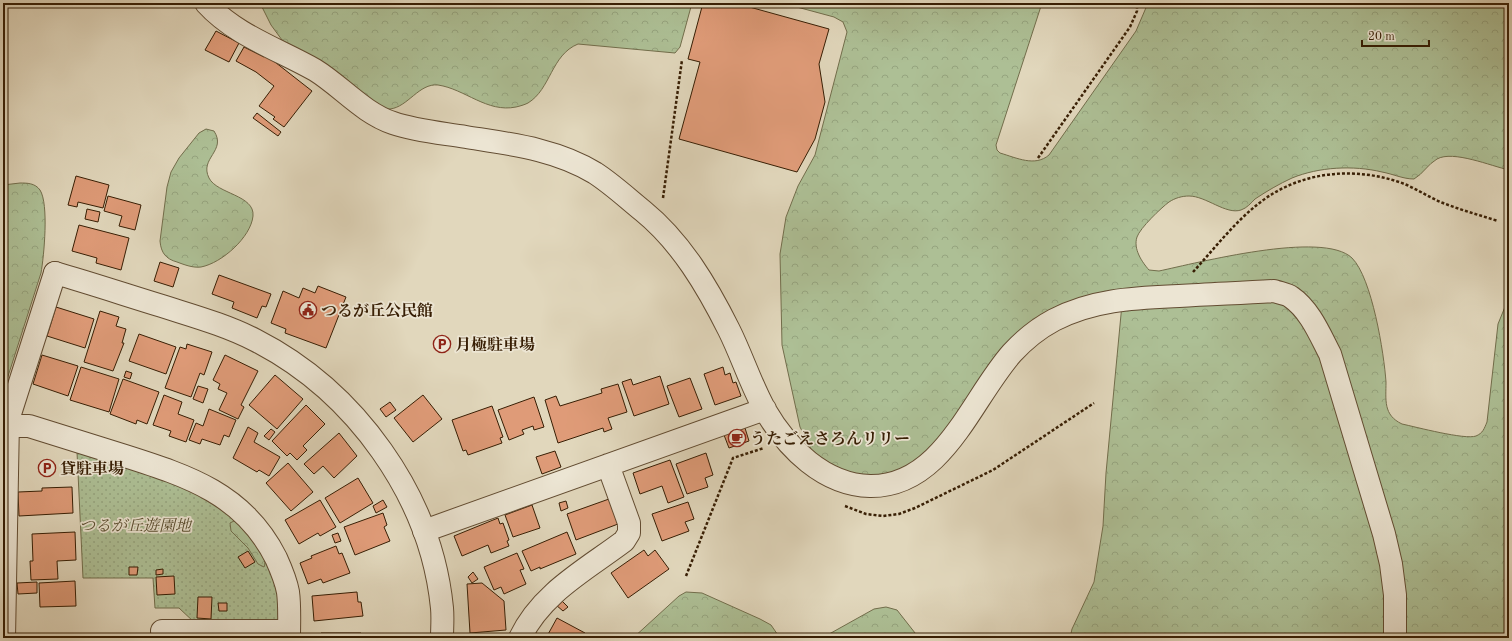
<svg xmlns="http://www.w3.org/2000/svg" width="1512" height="641" viewBox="0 0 1512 641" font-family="'Old Standard TT','Noto Serif JP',serif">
	<defs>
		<pattern id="grass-dots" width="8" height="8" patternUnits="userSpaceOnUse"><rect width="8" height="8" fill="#adbf95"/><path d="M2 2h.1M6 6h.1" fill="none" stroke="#95a47f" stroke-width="1.8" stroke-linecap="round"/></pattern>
		<pattern id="forest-crowns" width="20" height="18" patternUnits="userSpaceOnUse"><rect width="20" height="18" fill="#adbf95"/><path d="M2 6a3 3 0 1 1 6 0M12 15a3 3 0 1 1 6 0" fill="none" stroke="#95a47f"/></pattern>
	</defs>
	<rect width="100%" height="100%" fill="#e1d7bc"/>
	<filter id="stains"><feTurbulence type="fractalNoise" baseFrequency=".005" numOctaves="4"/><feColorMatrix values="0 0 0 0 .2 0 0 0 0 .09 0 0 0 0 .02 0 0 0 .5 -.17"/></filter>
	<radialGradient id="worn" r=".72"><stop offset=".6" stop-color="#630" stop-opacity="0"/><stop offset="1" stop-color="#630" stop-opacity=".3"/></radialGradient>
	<path fill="url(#grass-dots)" stroke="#726e4c" d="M77,452L172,482L194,491L232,517L261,552L271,572L278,594L279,623H195L179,608H155L153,578H83Z"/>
	<path fill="url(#forest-crowns)" stroke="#726e4c" d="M260,3H692L680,47L675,53L578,44C551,55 551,89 528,103C524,105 520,106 516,107C487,113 465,89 438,85C419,83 408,107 390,109C386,110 381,108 378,107L282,40L271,25Z
		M782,3H1042L996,145L997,150L1000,153C1017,158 1035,167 1049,155L1136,31L1148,3H1509V170C1491,166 1453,150 1437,159C1428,164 1423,174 1414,179C1403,179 1393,174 1382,172C1353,165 1319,167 1292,178C1279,184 1267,191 1255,199C1251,203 1247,208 1241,210C1226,215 1206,196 1189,196C1182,196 1175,198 1169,202C1161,208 1140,228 1137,237C1133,249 1142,262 1149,270L1159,271C1197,263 1323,230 1352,258C1372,278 1384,353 1386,382C1386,400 1383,415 1402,424C1416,427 1465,440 1476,436C1483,433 1484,429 1487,422L1498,324L1509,297V638H1070L1072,629L1094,582L1103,526L1106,473L1122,304H1071L940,443L910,470L872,479L831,467L811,449L800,427L782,345L780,254L786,217L798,186L815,155L847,32L843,22L834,17Z
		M206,129L214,131C227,151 199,158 209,178C217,194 255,195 253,216C251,237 222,263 201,267C193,268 185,265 177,262C166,259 161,253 160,241L167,187L171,172L179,158L199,133Z
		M20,183C27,183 35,183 40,190C49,204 44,256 41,273L3,392V185Z
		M234,521C243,524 270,558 264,567L258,564L248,548L231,531L230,523Z
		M686,592L702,593L760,619L771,625L780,638H633L679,596Z
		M886,607L897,610L919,638H822L874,609Z"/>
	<path fill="#df9b78" stroke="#371e04" d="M703,3H735L829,29L819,64L825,102L815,139L797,172L679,139L700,62L688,59Z
		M216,31L239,43L229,62L205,50Z
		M244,47L264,57L266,55L312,91L284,127L273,119L275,117L259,106L274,86L256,72L236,61Z
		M257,113L281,132L278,136L253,118Z
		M76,176L109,185L103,208L78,202L77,207L68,205Z
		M108,196L141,205L135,230L119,226L122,216L104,211Z
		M87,209L100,212L98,222L85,219Z
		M79,225L129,238L121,270L96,263L97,258L72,251Z
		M160,262L179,268L173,287L154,281Z
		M219,275L271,294L266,307L262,306L257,318L232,308L234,302L212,294Z
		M318,286L346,297L326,348L285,333L286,329L271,323L283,291L299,298L303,288L315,293Z
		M56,307L94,319L85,348L47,336Z
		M100,311L119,317L116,326L126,329L122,343H124L113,371L84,362Z
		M139,334L176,347L166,374L129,361Z
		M187,344L212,352L204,375L200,373L191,397L165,388L180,347L186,349Z
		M42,355L78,366L68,396L33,384Z
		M225,355L258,371L241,405L244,407L238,419L219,410L227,393L218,389L220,384L213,380Z
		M81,367L119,379L109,412L70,400Z
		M723,367L725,375L730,373L733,383L736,382L741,396L715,405L704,374Z
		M126,371L132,373L130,379L124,377Z
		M275,375L303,399L277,429L249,405Z
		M660,376L669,404L634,416L622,382L631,379L633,385Z
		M690,378L702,409L679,417L667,386Z
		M123,379L159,392L147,424L137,420L136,424L110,414Z
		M618,384L627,412L608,418L612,429L604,432L603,428L558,443L545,400L556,396L560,406L602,393L601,389Z
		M198,386L208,389L203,403L193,399Z
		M164,395L182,402L178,414L194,420L186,442L169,436L171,431L153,425Z
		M423,395L442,419L413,442L394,418Z
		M534,397L544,427L534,430L533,426L522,430L524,434L509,440L498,410Z
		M390,402L396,410L386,417L380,409Z
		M306,405L325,424L303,446L307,450L297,460L290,453L287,456L272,441Z
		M492,406L503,437L500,438L502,443L468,455L466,450L463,451L452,420Z
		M209,409L236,420L229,437L224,435L220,445L202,439L200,444L189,440L196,423L203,426Z
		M248,427L258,433L254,442L280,457L269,476L259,470L257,472L233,458Z
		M745,428L749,441L729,448L724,435Z
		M271,429L275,432L269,440L264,436Z
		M339,433L357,456L334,478L323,466L314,474L304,464Z
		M555,451L561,467L542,474L536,457Z
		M706,453L713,475L705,478L708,487L687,494L676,464Z
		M670,460L684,497L668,503L662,486L640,494L633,473Z
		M288,463L313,492L291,511L266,483Z
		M358,478L373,503L340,523L325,498Z
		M72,487L73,513L19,516L18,492L42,491V488Z
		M609,499L618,524L576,540L567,514Z
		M320,500L336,527L320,536L318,533L299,544L285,520Z
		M383,500L387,507L376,513L373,506Z
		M566,501L568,508L561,511L559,503Z
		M688,502L694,519L685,522L689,531L662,541L652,514Z
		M532,505L540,528L513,537L505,515Z
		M383,513L387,525L384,527L390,541L355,555L344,527Z
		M498,518L500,524L503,523L509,540L507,541L509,546L491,553L488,545L462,556L454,536Z
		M75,532L76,560L57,561L58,579L31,580L30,561H33L32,534Z
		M567,532L576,554L540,569V567L531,571L522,551Z
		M338,533L341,541L335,543L332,535Z
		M336,546L339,554L342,553L350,573L323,583L321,579L308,584L300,563L312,558L311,556Z
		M644,550L648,556L655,550L669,569L628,598L611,573Z
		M248,551L255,562L245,568L238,557Z
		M517,553L524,569L520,570L526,584L504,594L501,587L494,590L484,567Z
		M129,567H138L137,575H129Z
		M163,569V574L156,575V570Z
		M473,572L478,579L472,583L468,577Z
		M174,576L175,594L157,595L156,577Z
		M75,581L76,606L40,607L39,583Z
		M37,582V593L18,594L17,583Z
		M482,583L504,601L506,630L470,633L467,584Z
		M357,592L358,602H361L363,616L314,621L312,596Z
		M198,597H212L211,619L197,618Z
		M561,600L568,607L563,611L556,605Z
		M218,603H227V611H219Z
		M557,618L585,633L582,638H546Z
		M321,633H361V638H321Z
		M406,634V638H367V637Z
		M17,635H58V638H17Z"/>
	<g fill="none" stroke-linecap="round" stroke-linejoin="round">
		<defs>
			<path id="minor" d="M206,3C235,35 278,49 315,70C341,86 363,113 393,123C416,131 442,133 466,137C510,144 556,149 595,173C612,184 627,198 643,211C681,242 707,286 729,330C742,356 751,385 765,410C787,448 824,485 870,486C943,487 971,399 1012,353C1024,340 1039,328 1054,320C1094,299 1136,298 1179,296C1211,294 1242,293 1274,291C1279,293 1287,294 1291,297C1310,310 1320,335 1330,354L1384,534L1391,564L1395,595V638
				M8,426H29C61,436 93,446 125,456C188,476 244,494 276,558C281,569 286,581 288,592C290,607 289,623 289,638
				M424,531L765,409
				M162,631H289
				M4,638L8,420L55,273
				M520,638C541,593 587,569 624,541L629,533V523L608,465"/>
			<path id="tertiary" d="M55,273C90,283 126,295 162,306C193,316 226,325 255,340C355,391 431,496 442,608C443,618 442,628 442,638"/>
		</defs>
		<use href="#minor" stroke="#624c32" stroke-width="24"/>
		<use href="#tertiary" stroke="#624c32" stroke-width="24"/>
		<path stroke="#371e04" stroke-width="2.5" stroke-dasharray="3 2" stroke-linecap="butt" d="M1038,158L1130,27L1137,11V3
			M663,198L682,60
			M1193,272C1214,249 1234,223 1258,204C1298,172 1351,166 1399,182C1414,187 1428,197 1443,203C1461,210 1479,215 1498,221
			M845,506L866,514L883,516L899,514L915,508L993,470L1094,403
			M686,576L733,458L764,448"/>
		<use href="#minor" stroke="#ece5d3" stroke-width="22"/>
		<use href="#tertiary" stroke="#ece5d3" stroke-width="22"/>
	</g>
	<defs>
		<symbol id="civic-ring" viewBox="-11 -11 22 22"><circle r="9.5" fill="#ece5d3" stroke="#8f2418" stroke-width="1.5"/><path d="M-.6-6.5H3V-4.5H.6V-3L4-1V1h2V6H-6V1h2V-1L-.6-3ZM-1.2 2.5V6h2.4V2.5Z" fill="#8f2418"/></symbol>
		<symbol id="parking-ring" viewBox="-11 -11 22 22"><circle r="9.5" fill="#ece5d3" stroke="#8f2418" stroke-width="1.5"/><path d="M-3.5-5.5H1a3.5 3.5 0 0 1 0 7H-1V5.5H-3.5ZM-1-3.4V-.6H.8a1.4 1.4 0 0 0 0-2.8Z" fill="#8f2418"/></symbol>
		<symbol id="cafe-ring" viewBox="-11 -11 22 22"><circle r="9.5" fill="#ece5d3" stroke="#8f2418" stroke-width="1.5"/><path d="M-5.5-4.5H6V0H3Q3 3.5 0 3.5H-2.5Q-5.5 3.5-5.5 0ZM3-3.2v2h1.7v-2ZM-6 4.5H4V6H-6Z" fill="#8f2418"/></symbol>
	</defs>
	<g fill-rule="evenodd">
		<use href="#civic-ring" x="298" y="300" width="20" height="20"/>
		<use href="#parking-ring" x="432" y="334" width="20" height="20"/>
		<use href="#cafe-ring" x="727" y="428" width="20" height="20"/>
		<use href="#parking-ring" x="37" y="458" width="20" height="20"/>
	</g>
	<g text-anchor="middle" stroke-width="3.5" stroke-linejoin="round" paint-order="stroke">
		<g font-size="16" font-weight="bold" fill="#371e04" stroke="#ece5d3" text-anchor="start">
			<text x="321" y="316">つるが丘公民館</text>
			<text x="455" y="350">月極駐車場</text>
			<text x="750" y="444">うたごえさろんリリー</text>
			<text x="60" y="474">貸駐車場</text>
		</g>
		<g font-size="16" font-style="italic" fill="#5a4e30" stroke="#ece5d3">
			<text x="135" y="531">つるが丘遊園地</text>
		</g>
	</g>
	<rect width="1512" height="641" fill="none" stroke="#e1d7bc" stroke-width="16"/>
	<rect x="4" y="4" width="1504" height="633" fill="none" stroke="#371e04" stroke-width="2"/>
	<rect x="8" y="8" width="1496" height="625" fill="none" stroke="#371e04"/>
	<path d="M1362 40v6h67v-6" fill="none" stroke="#371e04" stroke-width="2"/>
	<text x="1368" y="40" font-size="12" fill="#371e04" stroke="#ece5d3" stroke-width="3" paint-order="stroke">20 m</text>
	<rect width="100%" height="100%" filter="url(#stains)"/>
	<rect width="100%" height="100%" fill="url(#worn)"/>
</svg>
